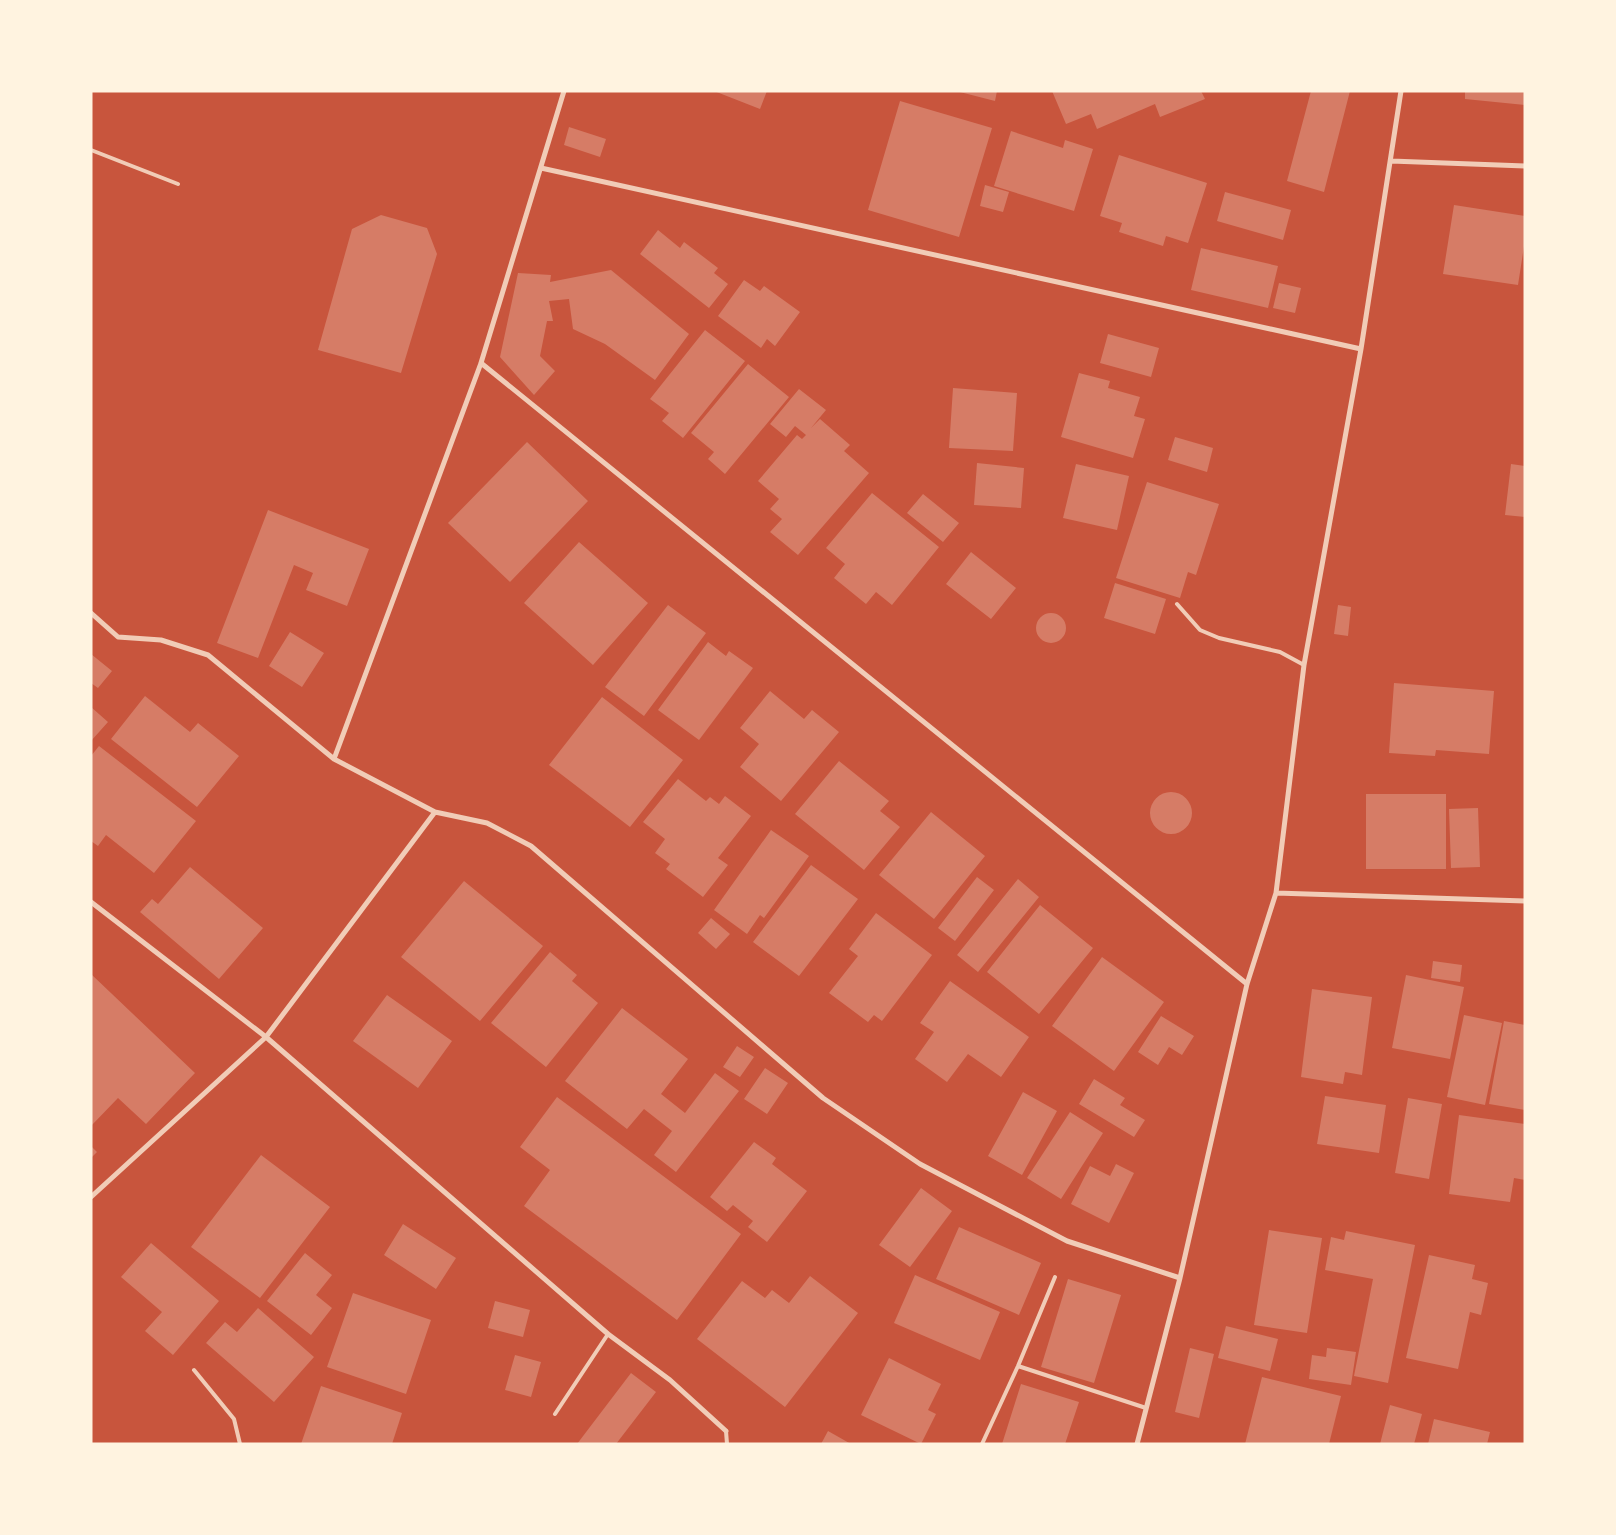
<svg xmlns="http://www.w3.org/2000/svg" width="1616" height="1535" viewBox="0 0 1616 1535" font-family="Montserrat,sans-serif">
	<rect width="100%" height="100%" fill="#c8553d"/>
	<path fill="#d67c66" d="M714,91H767L760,109Z
		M956,91H997L995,101Z
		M1052,91H1201L1205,99L1160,117L1155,104L1097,129L1091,114L1066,124Z
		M1311,91H1350L1324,192L1287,181Z
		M1465,91H1525V105L1465,99Z
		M900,101L992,128L959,237L868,210Z
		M569,127L606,139L600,157L564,145Z
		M1011,131L1063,148L1065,140L1093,149L1074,211L994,186Z
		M1119,155L1207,183L1188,243L1166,236L1163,246L1119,232L1122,223L1100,216Z
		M985,185L1009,192L1003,212L980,206Z
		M1225,192L1291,210L1283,240L1217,221Z
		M1454,205L1525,216V240L1518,285L1443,274Z
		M381,215L427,228L437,254L401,373L318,350L352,229Z
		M658,230L680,248L684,242L718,268L714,273L728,284L709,308L640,254Z
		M1201,248L1278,266L1268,308L1191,290Z
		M611,270L689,334L655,380L605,344L573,329L569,299L549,301L553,321H547L540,356L555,371L534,395L500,357L518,273L551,275L550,282Z
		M744,280L760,291L764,286L800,312L775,346L767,339L761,348L718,316Z
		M1279,283L1301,288L1295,313L1273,308Z
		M705,330L745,361L683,438L662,421L669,413L650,399Z
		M1108,334L1159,348L1151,377L1100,363Z
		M748,364L789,397L725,474L708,459L714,452L691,433Z
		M1079,373L1110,381L1108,388L1140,397L1134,416L1145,419L1133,458L1061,437Z
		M953,388L1017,393L1013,451L949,448Z
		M799,389L826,410L811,428L820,419L850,445L844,451L869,473L798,555L770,532L782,519L770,509L779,499L758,481L797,435L802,439L806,435L795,426L786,437L770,424Z
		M1175,437L1213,448L1207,472L1168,460Z
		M527,442L588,501L510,582L448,523Z
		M977,463L1024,468L1021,508L974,505Z
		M1076,464L1129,476L1117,530L1063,518Z
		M1511,464L1525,466V517L1505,515Z
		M1147,482L1219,504L1196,575L1188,572L1180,598L1116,578Z
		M872,493L939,547L892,605L876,592L866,604L834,578L845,564L826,548Z
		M923,494L959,523L943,542L907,513Z
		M268,510L369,549L347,606L306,590L313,573L294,565L258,658L217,643Z
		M579,542L648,603L593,665L524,603Z
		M971,552L1016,588L991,619L946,584Z
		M1115,583L1166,599L1155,634L1104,618Z
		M668,605L706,633L644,716L605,687Z
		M1338,605L1351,607L1348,636L1334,634Z
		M1036 628a15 15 0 1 1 30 0a15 15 0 1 1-30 0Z
		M290,632L324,653L302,687L269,666Z
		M708,642L726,656L729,651L753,668L699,740L658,710Z
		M91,654L112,671L98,688L91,683Z
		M1394,683L1494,691L1489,754L1436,750L1435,756L1389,753Z
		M770,691L804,719L812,710L839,732L781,801L740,767L759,744L740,728Z
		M145,696L190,732L198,723L239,756L197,807L111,739Z
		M602,697L683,760L630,827L549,765Z
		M91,707L108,722L91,741Z
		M99,746L196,821L154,873L106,835L98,846L91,841V756Z
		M839,761L889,801L880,811L900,827L864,870L795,814Z
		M678,779L706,801L710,797L719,804L725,796L751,816L718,858L728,865L703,897L666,869L670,864L655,853L665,839L643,822Z
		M1150 813a21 21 0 1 1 42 0a21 21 0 1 1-42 0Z
		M1366,794H1446V869H1366Z
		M1478,808L1480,867L1451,868L1449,809Z
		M931,812L985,856L934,919L879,875Z
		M771,830L809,856L764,918L760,915L747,934L714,910Z
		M811,865L858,899L799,976L753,942Z
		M190,867L263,928L219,979L140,912L152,899L158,904Z
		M977,877L994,890L955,941L938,928Z
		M1018,879L1039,897L978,972L957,955Z
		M464,881L543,946L480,1021L401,957Z
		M1040,905L1093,948L1039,1014L987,972Z
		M876,913L932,955L882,1021L874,1015L868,1022L829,993L858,956L849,949Z
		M711,918L730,934L716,949L698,933Z
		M550,952L577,975L572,981L598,1003L546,1067L491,1023Z
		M1102,957L1164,1002L1114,1071L1052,1026Z
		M1433,961L1462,965L1460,982L1431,978Z
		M91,974L195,1073L146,1124L118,1098L91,1126Z
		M1406,975L1464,987L1450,1059L1392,1048Z
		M950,981L1029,1037L1001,1077L968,1054L947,1082L915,1059L934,1032L920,1023Z
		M1312,989L1372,997L1362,1075L1345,1072L1343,1084L1301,1077Z
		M387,995L452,1041L418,1088L353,1041Z
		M622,1008L688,1059L661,1094L685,1113L715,1073L739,1091L676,1172L654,1155L672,1131L644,1109L627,1129L565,1081Z
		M1464,1015L1502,1023L1485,1105L1447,1097Z
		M1161,1016L1194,1036L1182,1055L1169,1047L1158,1065L1138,1052Z
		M1504,1021L1525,1025V1110L1489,1104Z
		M737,1046L754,1057L740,1077L723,1067Z
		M765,1068L788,1083L767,1114L744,1099Z
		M1094,1079L1125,1098L1120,1105L1145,1120L1134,1137L1079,1104Z
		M1023,1092L1057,1111L1022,1175L988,1156Z
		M1325,1096L1386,1105L1379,1153L1317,1144Z
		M557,1097L741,1234L677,1320L524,1206L550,1170L520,1147Z
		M1408,1098L1442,1104L1429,1179L1395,1173Z
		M1070,1112L1103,1133L1061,1199L1027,1178Z
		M1459,1115L1525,1124V1180L1514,1178L1510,1202L1449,1194Z
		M754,1142L776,1158L772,1164L807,1191L767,1242L748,1227L753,1221L733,1205L727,1211L710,1197Z
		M91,1146L97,1152L91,1158Z
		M261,1155L330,1207L260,1298L191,1247Z
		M1116,1164L1134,1173L1109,1223L1071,1204L1090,1166L1110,1176Z
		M921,1188L952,1211L910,1267L879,1245Z
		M403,1224L456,1258L436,1289L384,1255Z
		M959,1227L1041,1263L1019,1315L936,1279Z
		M1269,1230L1322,1238L1307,1333L1254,1325Z
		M1346,1231L1415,1245L1388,1383L1354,1376L1373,1279L1325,1270L1331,1237L1344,1240Z
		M151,1243L219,1301L173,1355L145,1331L162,1312L121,1277Z
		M305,1253L332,1275L316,1295L332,1308L311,1335L267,1301Z
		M1429,1255L1475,1265L1472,1279L1488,1283L1481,1315L1470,1312L1458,1369L1406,1358Z
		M915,1275L1000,1312L980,1360L894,1323Z
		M810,1276L858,1313L785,1407L697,1339L742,1281L765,1298L772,1290L789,1303Z
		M1068,1279L1121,1295L1094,1383L1041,1367Z
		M353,1293L431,1320L406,1394L327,1367Z
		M495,1301L530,1310L523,1337L488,1328Z
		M258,1308L314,1357L274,1402L206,1343L225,1322L237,1332Z
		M1226,1326L1278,1339L1270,1371L1218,1358Z
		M1190,1348L1214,1354L1199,1418L1175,1412Z
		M1327,1348L1356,1352L1351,1385L1309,1379L1312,1355L1326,1357Z
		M515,1355L541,1362L531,1397L505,1390Z
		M889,1358L941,1384L928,1410L936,1414L921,1444L861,1415Z
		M631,1373L656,1392L616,1444H577Z
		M1262,1377L1341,1396L1329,1444H1245Z
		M1021,1384L1079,1402L1065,1444H1002Z
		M321,1386L402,1413L392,1444H301Z
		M1390,1405L1422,1414L1414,1444H1380Z
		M1434,1419L1490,1432L1487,1444H1428Z
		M828,1431L851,1444H821Z"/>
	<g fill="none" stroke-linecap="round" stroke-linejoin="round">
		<path stroke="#f1ccb7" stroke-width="4" d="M91,150L178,184
			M1177,604L1200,630L1219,638L1280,652L1304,665
			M1018,1366L1146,1408
			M194,1370L234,1419L240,1444
			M555,1414L608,1334
			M726,1431L727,1444
			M982,1444L1018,1366L1055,1277"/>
		<path stroke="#f1ccb7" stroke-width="5" d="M1391,161L1525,166
			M541,168L1361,349
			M481,363L1247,984
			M91,613L118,637L161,640L208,655L334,759L435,812
			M334,759L481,363L564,91
			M1276,893L1525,901
			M91,902L266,1037L608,1334L670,1380L726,1431
			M91,1197L266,1037L435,812L487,823L531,846L823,1098L920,1164L1067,1241L1180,1278
			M1137,1444L1180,1278L1247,984L1276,893L1304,665L1361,349L1401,91"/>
	</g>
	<rect width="1616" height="1535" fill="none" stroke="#fff3e0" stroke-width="185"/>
</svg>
